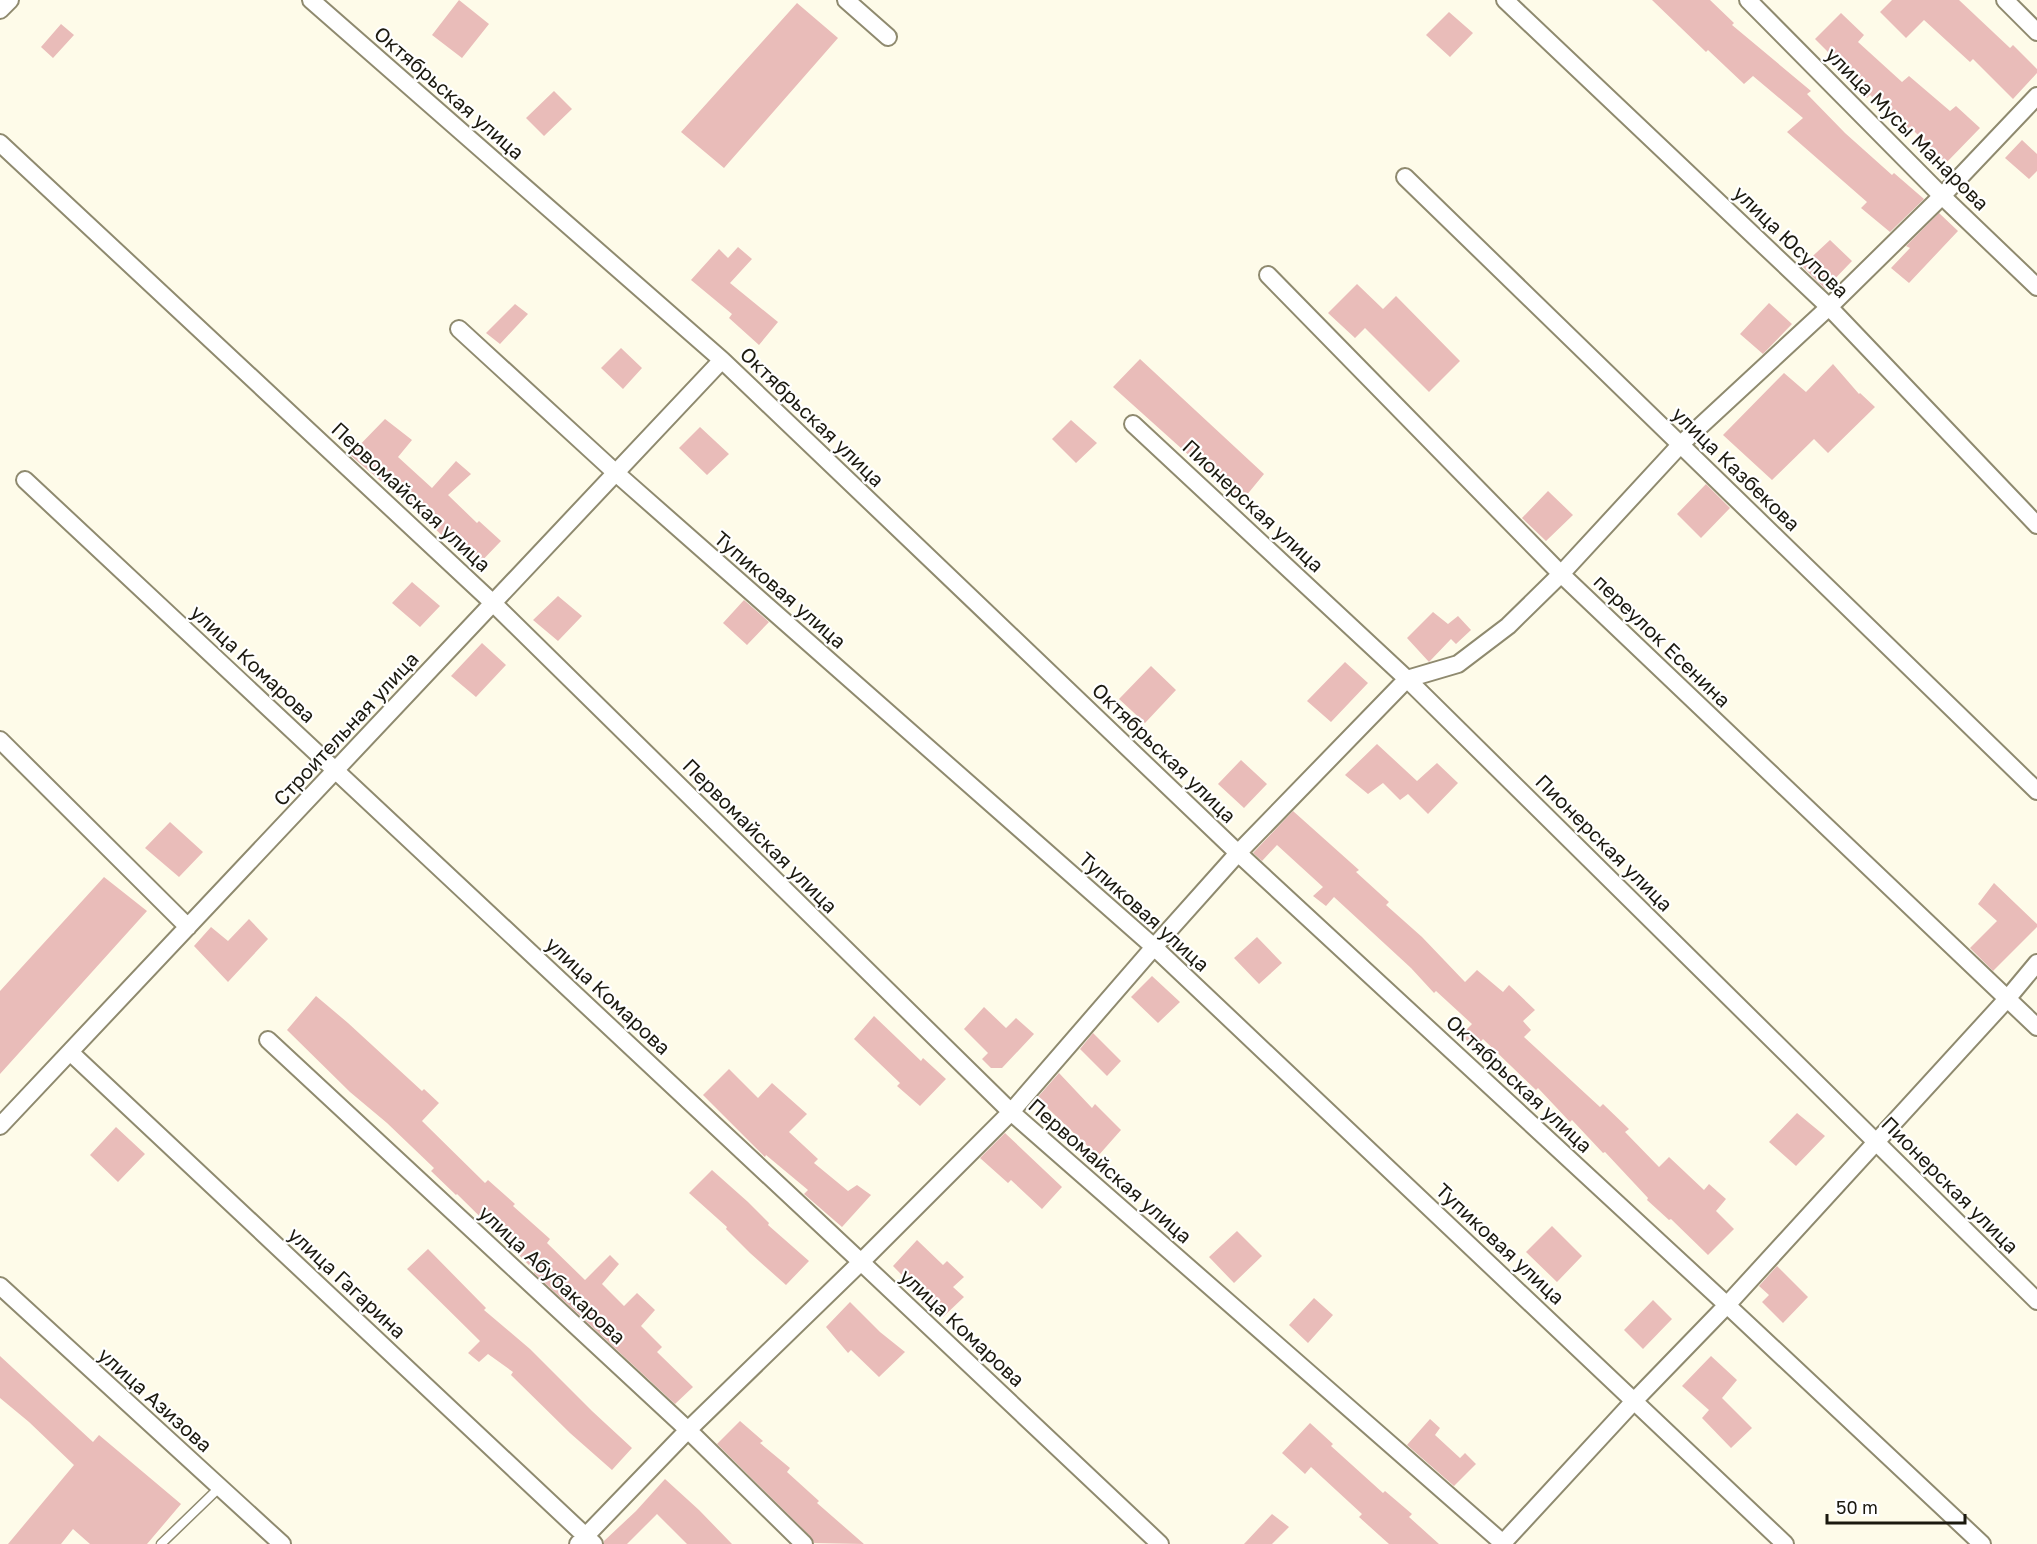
<svg xmlns="http://www.w3.org/2000/svg" width="2037" height="1544" viewBox="0 0 2037 1544" font-family="'Golos Text',sans-serif">
	<rect width="100%" height="100%" fill="#fefbe9"/>
	<path fill="#e9bcb9" d="M459,0L489,24L462,58L432,35Z
		M1652,0H1710L1734,23L1732,25L1811,91L1807,94L1845,133L1892,175L1894,173L1924,199L1890,232L1861,208L1867,202L1787,132L1803,118L1753,76L1744,84L1708,50L1706,52Z
		M1892,0H1959L2010,48L2013,45L2037,69V73L2013,99L1973,59L1970,62L1924,20L1906,38L1880,12Z
		M797,3L838,38L724,168L681,132Z
		M1449,12L1473,33L1450,57L1426,35Z
		M1841,13L1864,35L1858,42L1902,82L1909,76L1950,111L1956,106L1980,128L1946,163L1910,127L1907,129L1870,95L1867,98L1845,77L1849,73L1815,39Z
		M61,24L74,35L53,58L41,47Z
		M554,91L572,109L544,136L526,118Z
		M2022,140L2037,154V171L2029,179L2005,158Z
		M1939,213L1958,231L1909,283L1891,268L1910,248L1906,246Z
		M1830,240L1852,261L1825,289L1802,266Z
		M738,247L752,259L730,283L778,322L759,345L729,318L732,314L691,280L719,249L728,258Z
		M1357,284L1383,309L1396,296L1460,361L1429,392L1365,328L1355,338L1328,313Z
		M1769,303L1792,324L1763,354L1740,334Z
		M515,304L528,314L500,344L486,333Z
		M621,348L642,368L623,389L601,368Z
		M1140,359L1264,474L1241,502L1113,387Z
		M1833,364L1859,394L1860,393L1875,407L1828,453L1814,439L1772,480L1723,435L1784,373L1806,392Z
		M385,419L412,440L398,457L432,488L456,461L471,474L448,495L477,523L479,521L501,541L475,568L420,514L350,455Z
		M1071,420L1097,443L1076,463L1052,439Z
		M700,427L729,454L707,475L679,448Z
		M1706,484L1730,508L1701,538L1677,514Z
		M1548,491L1573,515L1546,541L1522,518Z
		M412,582L440,606L420,627L392,603Z
		M558,596L582,616L558,641L533,620Z
		M744,600L769,622L747,645L723,623Z
		M1433,612L1448,624L1458,616L1471,630L1456,644L1451,639L1429,662L1407,638Z
		M482,643L506,665L476,697L451,676Z
		M1345,662L1368,683L1331,722L1307,701Z
		M1151,666L1176,690L1145,723L1119,699Z
		M1377,744L1417,781L1437,763L1458,783L1428,814L1408,794L1400,800L1383,783L1368,794L1345,775Z
		M1241,760L1267,784L1244,808L1218,784Z
		M1293,811L1359,870L1356,872L1389,902L1386,905L1422,937L1465,982L1477,970L1503,992L1509,985L1535,1010L1523,1021L1531,1030L1524,1037L1600,1107L1603,1104L1629,1129L1625,1132L1659,1167L1669,1157L1704,1190L1709,1184L1726,1199L1716,1211L1734,1229L1708,1255L1671,1219L1669,1220L1647,1200L1648,1198L1605,1152L1603,1153L1572,1120L1570,1122L1538,1088L1536,1090L1483,1039L1475,1048L1461,1035L1472,1024L1436,991L1434,993L1411,968L1334,897L1326,906L1313,896L1323,887L1277,845L1262,861L1253,853Z
		M170,822L203,852L179,877L145,848Z
		M104,877L147,911L0,1074V991Z
		M1994,883L2037,924V927L1993,971L1970,948L1997,921L1978,904Z
		M249,919L268,939L228,982L194,946L211,927L228,941Z
		M1257,937L1282,963L1259,984L1234,958Z
		M1152,976L1180,1002L1158,1023L1131,997Z
		M316,996L348,1023L422,1091L424,1089L439,1103L422,1121L485,1183L488,1180L515,1204L513,1206L550,1239L547,1243L585,1280L610,1255L619,1264L602,1284L624,1306L637,1293L655,1310L641,1326L662,1347L657,1352L693,1387L675,1404L534,1273L535,1271L457,1194L456,1195L431,1171L434,1168L387,1123L350,1092L287,1030Z
		M984,1007L1006,1028L1016,1018L1034,1034L1002,1068H991L982,1059L988,1053L964,1029Z
		M874,1016L921,1061L923,1058L946,1079L920,1106L897,1086L900,1083L854,1039Z
		M1093,1033L1121,1061L1107,1076L1080,1049Z
		M729,1069L758,1098L772,1083L807,1114L789,1132L818,1159L814,1163L848,1191L857,1185L871,1195L842,1227L804,1194L808,1190L766,1155L765,1157L703,1095Z
		M1059,1073L1092,1108L1095,1104L1121,1130L1098,1156L1037,1098Z
		M1797,1113L1825,1136L1796,1166L1769,1142Z
		M116,1127L145,1154L118,1182L90,1155Z
		M1005,1133L1062,1187L1042,1209L1011,1180L1008,1183L980,1158Z
		M712,1170L748,1202L769,1223L768,1225L809,1261L786,1285L750,1253L726,1229L727,1227L689,1193Z
		M1552,1226L1582,1256L1557,1282L1526,1252Z
		M1237,1231L1262,1256L1234,1283L1209,1257Z
		M917,1240L943,1265L947,1261L964,1277L953,1287L964,1297L943,1317L893,1266Z
		M428,1249L486,1308L484,1310L530,1349L592,1411L632,1448L612,1470L570,1433L511,1375L513,1372L488,1354L479,1362L468,1353L480,1341L407,1269Z
		M1777,1266L1808,1297L1783,1323L1762,1302L1769,1295L1759,1286Z
		M1314,1298L1333,1315L1308,1343L1289,1325Z
		M1653,1300L1672,1319L1643,1349L1624,1330Z
		M850,1302L880,1332L905,1352L879,1377L851,1350L848,1353L826,1327Z
		M0,1356L93,1442L99,1435L181,1504L147,1544H90L73,1529L61,1544H8L74,1465L29,1422L0,1398Z
		M1711,1356L1737,1380L1722,1398L1752,1428L1731,1448L1702,1418L1709,1410L1682,1386Z
		M1430,1419L1440,1428L1435,1435L1460,1458L1465,1453L1476,1464L1454,1486L1407,1445Z
		M740,1421L763,1441L760,1443L790,1468L787,1472L819,1501L817,1503L864,1544L814,1543L811,1537L717,1444Z
		M1310,1423L1333,1444L1331,1446L1383,1493L1385,1491L1412,1514L1409,1517L1439,1544H1389L1359,1517L1362,1514L1311,1467L1305,1474L1282,1453Z
		M665,1479L699,1510L732,1544H687L657,1514L627,1544H604V1541L636,1511Z
		M1272,1514L1289,1527L1272,1544H1244Z"/>
	<g fill="none" stroke-linecap="round" stroke-linejoin="round">
		<defs>
			<path id="lane" d="M161,1544L220,1487"/>
			<path id="street" d="M311,0L722,360L1238,853L1727,1305L1982,1544
				M846,0L888,37
				M1505,0L1829,307L2037,525
				M1748,0L1942,196L2037,287
				M2005,0L2037,32
				M0,10L10,0
				M0,143L493,603L1011,1112L1504,1544
				M1405,177L2037,791
				M1268,275L1561,574L2037,1027
				M459,329L616,473L1154,947L1785,1544
				M1133,424L1407,679L2037,1301
				M25,480L861,1262L1160,1544
				M0,740L188,927
				M268,1040L688,1430L804,1544
				M70,1052L594,1544
				M0,1126L722,360
				M0,1286L282,1544
				M578,1544L688,1430L861,1262L1011,1112L1154,947L1238,853L1407,679L1458,664L1508,626L1561,574L1681,444L1829,307L1942,196L2037,96
				M1502,1544L1635,1400L1727,1305L2007,999L2037,963"/>
		</defs>
		<use href="#lane" stroke="#8f8a6f" stroke-width="11"/>
		<use href="#street" stroke="#8f8a6f" stroke-width="20"/>
		<use href="#lane" stroke="#fff" stroke-width="8"/>
		<use href="#street" stroke="#fff" stroke-width="16"/>
	</g>
	<g text-anchor="middle" stroke-width="4.5" stroke-linejoin="round" paint-order="stroke">
		<g font-size="20" fill="#1b190f" stroke="#fff">
			<text transform="translate(449 93) rotate(41)" y="7">Октябрьская улица</text>
			<text transform="translate(1907 129) rotate(45)" y="7">улица Мусы Манарова</text>
			<text transform="translate(1791 242) rotate(44)" y="7">улица Юсупова</text>
			<text transform="translate(812 417) rotate(44)" y="7">Октябрьская улица</text>
			<text transform="translate(1736 469) rotate(44)" y="7">улица Казбекова</text>
			<text transform="translate(411 497) rotate(43)" y="7">Первомайская улица</text>
			<text transform="translate(1253 506) rotate(43)" y="7">Пионерская улица</text>
			<text transform="translate(780 590) rotate(41)" y="7">Тупиковая улица</text>
			<text transform="translate(1662 641) rotate(44)" y="7">переулок Есенина</text>
			<text transform="translate(253 664) rotate(43)" y="7">улица Комарова</text>
			<text transform="translate(346 729) rotate(-47)" y="7">Строительная улица</text>
			<text transform="translate(1164 753) rotate(44)" y="7">Октябрьская улица</text>
			<text transform="translate(760 836) rotate(45)" y="7">Первомайская улица</text>
			<text transform="translate(1604 843) rotate(45)" y="7">Пионерская улица</text>
			<text transform="translate(1144 912) rotate(42)" y="7">Тупиковая улица</text>
			<text transform="translate(608 996) rotate(43)" y="7">улица Комарова</text>
			<text transform="translate(1519 1084) rotate(43)" y="7">Октябрьская улица</text>
			<text transform="translate(1110 1171) rotate(41)" y="7">Первомайская улица</text>
			<text transform="translate(1950 1185) rotate(45)" y="7">Пионерская улица</text>
			<text transform="translate(1500 1244) rotate(43)" y="7">Тупиковая улица</text>
			<text transform="translate(552 1275) rotate(43)" y="7">улица Абубакарова</text>
			<text transform="translate(347 1283) rotate(43)" y="7">улица Гагарина</text>
			<text transform="translate(962 1328) rotate(43)" y="7">улица Комарова</text>
			<text transform="translate(155 1400) rotate(42)" y="7">улица Азизова</text>
		</g>
	</g>
	<path d="M1827 1514v9h138v-9" fill="none" stroke="#1b190f" stroke-width="3"/>
	<text x="1836" y="1514" font-size="18" fill="#1b190f" stroke="#ffffff" stroke-width="4.5" paint-order="stroke">50 m</text>
</svg>
